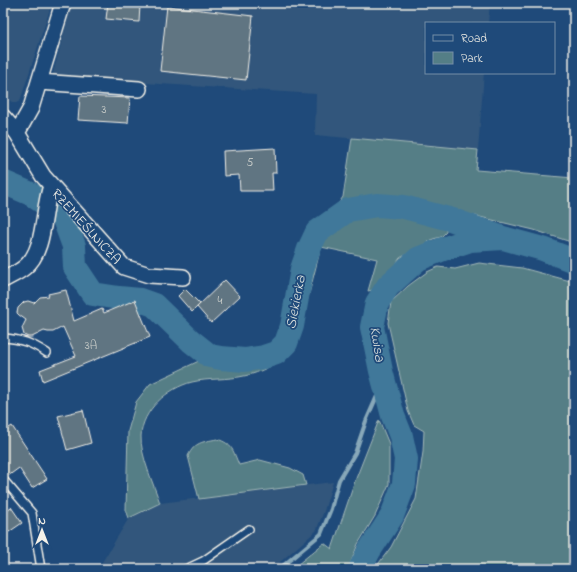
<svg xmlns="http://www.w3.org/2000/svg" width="577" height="572" viewBox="0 0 577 572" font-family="'Indie Flower',sans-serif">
	<rect width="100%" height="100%" fill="#1f4a7a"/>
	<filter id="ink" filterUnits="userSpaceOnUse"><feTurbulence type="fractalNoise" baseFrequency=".025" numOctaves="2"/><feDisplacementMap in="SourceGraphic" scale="8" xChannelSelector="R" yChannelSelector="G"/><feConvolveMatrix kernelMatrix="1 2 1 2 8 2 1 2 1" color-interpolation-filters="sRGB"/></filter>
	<g filter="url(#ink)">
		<path fill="#32577c" d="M3,3H52L20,101L16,103H13L3,95Z
			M72,3H490L488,23H426V73H484L478,150L315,135L316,94L52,77Z
			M333,482L324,511L316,531L272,569H98L129,518L160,503Z"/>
		<path fill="#547e86" stroke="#a4b8b7" d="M352,138L478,150L476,170L574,178V243L534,230L401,198L368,196L336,207L343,197Z
			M387,212C407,213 427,215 446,224V232L441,237L433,239L400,258L387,276L381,288L368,291L377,259L321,247L307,302L306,283L311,256L320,237L343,220L355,214Z
			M479,263L522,268L574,282V569H376L379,563L391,547L416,499L423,452L424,431L414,425L408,411L388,323L391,302L408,286L427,272L438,267L455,269Z
			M290,353C277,363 261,373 244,376C227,380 209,378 192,382C168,388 142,410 141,436C140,455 154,485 160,503L129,518L126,510L128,431L136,402L150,384L201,360L227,366L273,361Z
			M379,420L389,444V484L375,516L358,544L348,569H292L324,543L332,549L355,481Z
			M217,439C233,444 233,451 239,465L260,460L290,468L303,475L306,485L199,499L188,456C195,442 202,442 217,439Z"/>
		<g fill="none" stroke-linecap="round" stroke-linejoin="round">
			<path stroke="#88a8b9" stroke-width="4" d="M279,569L321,534L331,509L335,494L339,480L355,453L366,421L377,396L382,376"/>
			<path stroke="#40789a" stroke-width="24" d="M3,182L31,194L63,216L74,246L75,267L93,294L119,298L140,300L154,305L191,341L210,356L221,358L245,360L264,357L276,353L286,343L292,326L302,269L309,249L317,232L348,210L377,205L404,207L453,220L503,238
				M360,569L369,551L392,516L404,484L406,459L401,436L393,416L381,371L372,327L377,303L388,286L418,259L443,249L470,240L503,238L543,249L574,261"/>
		</g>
		<path fill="#607482" stroke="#f4f1e8" d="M108,3L140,5L139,22L106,19Z
			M167,6L253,16L246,80L160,71Z
			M80,96L130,98L128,123L78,120Z
			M275,148L276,173H272L273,191H240L239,175L224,176L223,151Z
			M225,280L240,296L211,323L197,307Z
			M185,289L200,304L192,312L178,296Z
			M66,290L74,321L102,309L104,313L135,300L150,337L43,381L40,370L76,356L63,327L53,332H48L44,331L32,337H28L24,335L22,328L26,320L19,315L17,313L18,308L24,302L28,301L34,303L40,297L49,296L48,294Z
			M83,410L91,443L67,450L58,416Z
			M12,426L47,479L32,488L19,468L8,476L3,468V432Z
			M11,507L22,523L3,536V513Z"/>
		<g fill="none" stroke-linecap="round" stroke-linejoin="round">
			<defs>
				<path id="lane" d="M3,338C21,339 32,343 47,353
					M3,479L32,513L41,569
					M186,569L203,561L249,529"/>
				<path id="street" d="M39,82L139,89
					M3,117L17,133L43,176L124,267L149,275L183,277
					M17,133L31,108L63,3
					M3,280C10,276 18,273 25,267C46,250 42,211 51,186"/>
			</defs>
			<use href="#lane" stroke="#f4f1e8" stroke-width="10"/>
			<use href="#street" stroke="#f4f1e8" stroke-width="18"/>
			<use href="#lane" stroke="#1f4a7a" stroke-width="7"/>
			<use href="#street" stroke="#1f4a7a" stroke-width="15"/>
		</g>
	</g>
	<g text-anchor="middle" stroke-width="3.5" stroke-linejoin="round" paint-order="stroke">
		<g font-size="12" fill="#cfd2ce">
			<text x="104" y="113">3</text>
			<text x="250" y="166">5</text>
			<text x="220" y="304">4</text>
			<text x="91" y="349">3A</text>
		</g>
		<g font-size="14" fill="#f4f1e8" stroke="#1f4a7a">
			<text transform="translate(87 226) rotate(48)" y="5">RZEMIEŚLNICZA</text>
		</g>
		<g font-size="15" font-style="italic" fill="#d9dfdc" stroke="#1f4a7a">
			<text transform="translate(295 302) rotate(-79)" y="5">Siekierka</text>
			<text transform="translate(378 344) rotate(81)" y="5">Kwisa</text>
		</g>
	</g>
	<rect width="577" height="572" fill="none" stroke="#1f4a7a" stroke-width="16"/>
	<rect x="8" y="8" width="561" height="556" fill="none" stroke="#f4f1e8" stroke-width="1.5" filter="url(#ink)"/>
	<rect x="425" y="22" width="130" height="52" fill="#1f4a7a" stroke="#748da6"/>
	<rect x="433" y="35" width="20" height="6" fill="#1f4a7a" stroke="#748da6"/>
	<text x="461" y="42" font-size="12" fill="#f4f1e8">Road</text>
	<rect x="433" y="52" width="20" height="12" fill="#547e86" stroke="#748da6"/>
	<text x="461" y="62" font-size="12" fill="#f4f1e8">Park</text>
	<g transform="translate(42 530)" stroke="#1f4a7a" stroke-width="3" paint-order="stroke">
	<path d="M0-3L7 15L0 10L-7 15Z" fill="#f4f1e8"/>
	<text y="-6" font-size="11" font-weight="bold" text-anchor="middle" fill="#f4f1e8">N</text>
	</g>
</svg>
